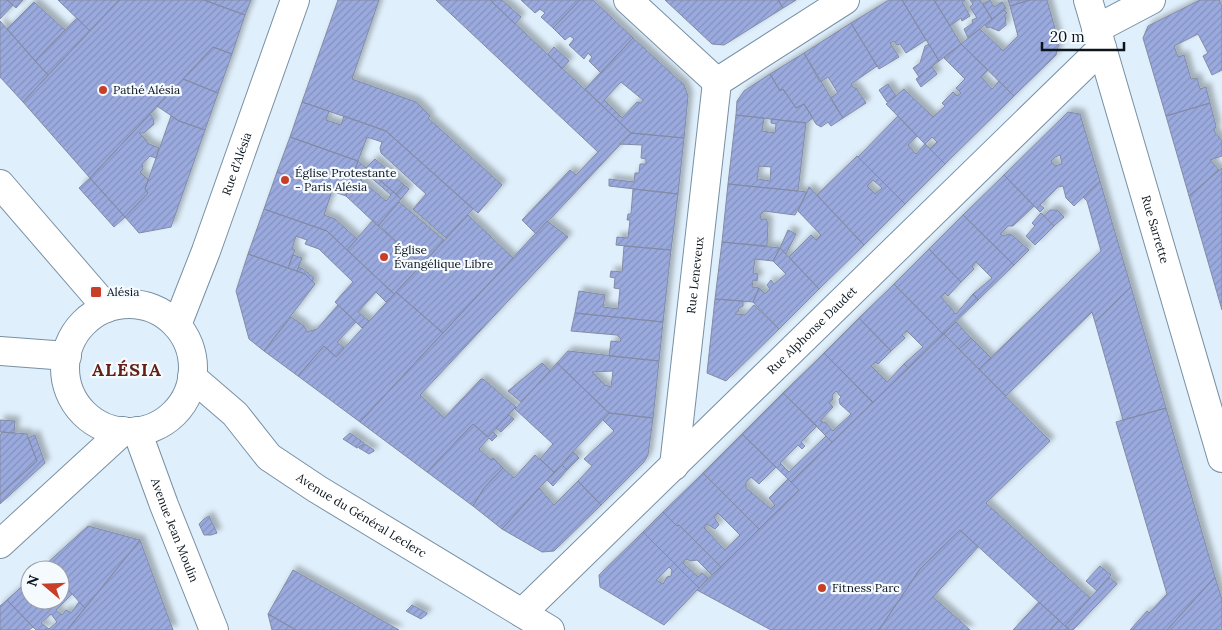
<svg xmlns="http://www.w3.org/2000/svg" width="1222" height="630" viewBox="0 0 1222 630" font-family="Lora,serif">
	<defs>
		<pattern id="building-hatch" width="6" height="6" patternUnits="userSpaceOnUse" patternTransform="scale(1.25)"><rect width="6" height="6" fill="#9baade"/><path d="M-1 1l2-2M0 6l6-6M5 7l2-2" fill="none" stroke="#8491be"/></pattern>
		<filter id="shadow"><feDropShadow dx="4.5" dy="-4.5" stdDeviation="2.5" flood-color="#0004"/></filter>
	</defs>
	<rect width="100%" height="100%" fill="#dfeffb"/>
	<path fill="url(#building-hatch)" stroke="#838ba5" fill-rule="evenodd" filter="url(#shadow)" d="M0,0H7L13,5L0,19Z
		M7,0H23L16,8Z
		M58,0H119L90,31Z
		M119,0H204L245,15L232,54L213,47L90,178L23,102Z
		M204,0H251L245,15Z
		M338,0H379L352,79L416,102L430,116L428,118L502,185L478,213L386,131L302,102Z
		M436,0H490L631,133L536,234L522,220L570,170L576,175L598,152Z
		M490,0H502L521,17L515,24Z
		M521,0H580L553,28L541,17L545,13L540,9L535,13Z
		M580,0H593L633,38L601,73L589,61L592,57L588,53L584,59L569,45L574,39L570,36L565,40L553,28Z
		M665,0H778L783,8L724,45L712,44Z
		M778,0H796L783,8Z
		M889,0H902L926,40L906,53L900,44L897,45L894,41L890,43L899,57L879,69L851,23Z
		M902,0H934L961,44L939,61Z
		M934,0H965L962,2L970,16L962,21L961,18L950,26Z
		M970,0H980L992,19L968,38L964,29L973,23L972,20L977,18L970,7L973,4Z
		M990,0L994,7L1002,2L1006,8L992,19L983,4Z
		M1008,0H1030L1010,6Z
		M1030,0H1047L1059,43L1056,55L1014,96L961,44L980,29L1003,51L1018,36L1010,6Z
		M1200,0H1219L1222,6V70L1212,75L1203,56L1208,53L1198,34L1174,46L1178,57L1184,55L1191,79L1197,78L1200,89L1206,87L1210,103L1166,116L1143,38L1148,26Z
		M34,2L65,30L35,61L7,29Z
		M1004,10L1007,13L1005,14L1006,25L999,31L989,27L987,28L985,25Z
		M77,18L90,31L48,75L35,61Z
		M0,21L48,75L23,102L0,77Z
		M851,23L877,66L851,84L854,88H856L866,103L843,118L830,98L838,93L828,77L820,82L804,53Z
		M633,38L684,85L688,96L684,138L631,133L585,89ZM621,82L643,100L641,103L637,102L622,118L604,100Z
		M929,44L939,61L919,77L913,68L920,63L925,46Z
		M961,44L988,70L981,77L992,89L999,81L1014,96L945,164L930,149L937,142L932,137L925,144L886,104L904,89L933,117L945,106L942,103L953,92L957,96L961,93L956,88L965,79L944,58Z
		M213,47L232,54L218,93L183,79Z
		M554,47L569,61L562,69L548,54Z
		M804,53L843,118L831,126L828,122L821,127L816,124L804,104L796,108L783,89L780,91L770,74Z
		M932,67L937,74L921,87L916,79Z
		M770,74L780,91L783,89L796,108L804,104L813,118L806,123L736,115L737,101L744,91Z
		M183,79L218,93L205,130L179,121L157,106Z
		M888,84L896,96L887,102L879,90Z
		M302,102L329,111L326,120L341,125L344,116L386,131L473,209L446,238L413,209L426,194L381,153L380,148L382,142L367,137L358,161L290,137Z
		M1210,103L1216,126L1214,131L1222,141V156L1210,160L1219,170L1189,196L1166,116Z
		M1068,112L1080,114L1100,181L1074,206L1066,198L1063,186L1058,187L1040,205L1044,208L1040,212L1004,175ZM1060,155L1062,164L1055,166L1051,161L1055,157Z
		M150,114L153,118L154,124L144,133H139L147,141V143L159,148L156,158L150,156L142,164L143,169L140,172L148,180L145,189L148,193L125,217L90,178Z
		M736,115L764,118L762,131L775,133L776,124L771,123V119L806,123L798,191L728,184ZM759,166L771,167L770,181L757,179Z
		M171,116L179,121L205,130L171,227L139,233L125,217L148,193L145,189Z
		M898,116L917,136L908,145L916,154L925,144L945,164L905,204L858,157Z
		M631,133L684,138L678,194L609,186V179L634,182L635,173H639L640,164H646V159L641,158L642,145L619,144Z
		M290,137L358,161L346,196L277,172Z
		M857,156L905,204L864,245L817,195ZM873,180L882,188L875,194L867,186Z
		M375,159L404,185L396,194L366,168Z
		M358,161L401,199L378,226L346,196ZM367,174L391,195L386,201L361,180Z
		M1222,168V310L1189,196Z
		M277,172L332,191L324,215L335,219L357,239L347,250L327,231L264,209Z
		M1004,175L1034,206L1013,226H1008L1000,234L1004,236L1008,234L1012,235L1029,250L1014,265L963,215Z
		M90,178L125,217L114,227L79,188Z
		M1100,181L1131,287L1095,322L1092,312L1006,396L979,369L1101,251L1087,201L1083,197Z
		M728,184L798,191L807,192L795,215L764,211L761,214L760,219H766L768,223L767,246L722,242Z
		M404,185L409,189L401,199L396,194Z
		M809,187L864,245L819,289L789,257L811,235L816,240L821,235L798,211Z
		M633,189L678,194L671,250L616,245L617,237L628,238L630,220H627L628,214H631Z
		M399,202L444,240L422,265L378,226Z
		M264,209L327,231L394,294L386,302L376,292L358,312L369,321L362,328L335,302L353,282L319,249L305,244L307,240L296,236L292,249L295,250L288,268L248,254Z
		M1050,210H1057L1064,217L1054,226L1044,216Z
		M1041,213L1054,226L1035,245L1026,236L1035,226L1032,223Z
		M468,215L513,258L443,333L396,292Z
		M963,215L1014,265L978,300L973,294L992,278L976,262L972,267L974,269L961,282L929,249Z
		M373,220L422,265L394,294L347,250Z
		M547,221L568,237L420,395L444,418L481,379H483L516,407L488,437L473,424L427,472L360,422Z
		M788,230L796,234L786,254L780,248Z
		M722,242L780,248L773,261L755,259L753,273L758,274L757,281L753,280L752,287L759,288L753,302L715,299Z
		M624,246L671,250L663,322L575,313L579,291L605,295L603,307L618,309L620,289L614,288L615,278L610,277L611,271L622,272Z
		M780,248L819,289L779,329L753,302L759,288L765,294L770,289L767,285L771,280L774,284L786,274L773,261Z
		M929,249L961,282L948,296L945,293L941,297L956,314L973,294L978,300L943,334L894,284Z
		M248,254L305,274L315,284L264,351L249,339L236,291Z
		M293,255L302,258L297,271L288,268Z
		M299,267L303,269L314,278L312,281L305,274L297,271Z
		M894,284L943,334L908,368L904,364L923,347L907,331L902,335L905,338L891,351L859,318Z
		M1131,287L1166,408L1123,420L1095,322Z
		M396,292L443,333L360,422L298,376L324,346L336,357Z
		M715,299L743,301V306L739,308L738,312H736V314L745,315L754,305L779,329L726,381L707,373Z
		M338,305L356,322L337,342L344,348L336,357L324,346L298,376L264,351L291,317L304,326L307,332L317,329Z
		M575,313L663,322L659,361L609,356L611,341L620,342L621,339L617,335L571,331Z
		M859,318L891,351L878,364L876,362L871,366L887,382L904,364L908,368L873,403L824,353Z
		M956,322L971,338L959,349L944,334Z
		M944,334L1050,441L986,503L1090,598L1065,626L960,530L920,569L879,630H771L697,590L799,490L791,482Z
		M971,338L991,358L979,369L959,349Z
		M568,351L659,361L653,418L609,413L557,363ZM613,371L611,387L605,385L592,372Z
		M824,353L873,402L832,442L783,393ZM836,391L841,397L839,399L840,404L851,414L833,431L826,423L820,421L833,407L829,403L833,399L832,395Z
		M542,363L550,371L521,402L508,391Z
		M557,363L609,413L554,472L540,459L553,444L515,409Z
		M783,393L817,426L801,442L805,446L802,449L798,445L780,463L789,472L826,436L832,442L791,482L742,434Z
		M1166,408L1215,577L1167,630H1130L1147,611L1149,613L1167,594L1116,422Z
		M609,413L653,418L648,455L644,462L601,505L578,481L592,466L584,459L614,431L603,420Z
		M509,415L514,419L501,432L496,428Z
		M0,420L15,421L14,433L0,432Z
		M473,424L488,437L493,432L497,436L492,441L489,438L479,449L491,460L493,458L503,468L484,488L473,506L427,472Z
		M2,432L27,434L37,461L0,495V435Z
		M350,433L364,443V444L357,448L343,439Z
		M742,434L776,467L759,484L751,477L746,482V488L771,509L775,505L769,498L788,479L799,490L759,529L703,473Z
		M35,435L45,463L0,504V495L37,461L28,438Z
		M365,444L374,450V451L369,454L359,448Z
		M573,452L579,458L567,470L562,465Z
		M535,455L554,472L502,529L473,506L484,488L503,468L514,478Z
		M562,465L567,470L553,486L547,480Z
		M703,473L759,529L721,567L679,525L677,526L663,512ZM718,513L740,535L725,550L704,528L707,524L715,529L719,525L714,517Z
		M578,481L601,505L554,551L542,552L502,529L539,488L554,505Z
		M663,512L677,526L679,525L721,567L712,575L697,560L691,561L686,559L683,563L698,577L702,573L708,578L699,588L643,532Z
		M209,516L217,533L211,535H204L199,524L204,519Z
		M88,526L140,540L85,608L60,581V570H50L45,565Z
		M960,530L978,547L933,597L970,630H879L920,569Z
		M643,532L699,588L664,625L600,587L599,575ZM669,567L672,570L671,576L667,577L663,584L656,580Z
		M140,540L173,630H67L104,585Z
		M1100,566L1111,575L1097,591L1086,581Z
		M293,570L399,630H296L268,614Z
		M1109,577L1117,584L1073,630H1070L1065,626Z
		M1215,577L1222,600V630H1167Z
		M30,579V600H60V581L72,594L56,610L62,615L66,610L71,613L79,602L85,608L67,630H36L7,600ZM51,614L57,622L49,629L41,623Z
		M7,600L33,627L29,630H0V606Z
		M1039,602L1059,620L1050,630H1013Z
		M412,605L427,613V614L421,619L406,611Z
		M268,614L296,630H272Z
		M1059,620L1065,626L1070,630H1050Z"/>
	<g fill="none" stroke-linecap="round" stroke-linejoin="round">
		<defs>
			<g id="street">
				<path d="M628,0L717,82"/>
				<path id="s1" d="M1088,0L1222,458"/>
				<path d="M1096,29L1151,0"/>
				<path d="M717,82L845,0"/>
				<path id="s2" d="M674,466L717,82"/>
				<path id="s3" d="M522,613L1102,48"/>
			</g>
			<g id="secondary">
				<path id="s4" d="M177,325L206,251L295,0"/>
				<path id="s5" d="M137,431L164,505L214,630"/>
				<path d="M0,544L123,431"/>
			</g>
			<g id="primary">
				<path d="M0,184L107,308"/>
				<circle cx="129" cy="368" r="64"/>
				<path d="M0,351L67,356"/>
				<path id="s6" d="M192,377L235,414L269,457L317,489L550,630"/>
			</g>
		</defs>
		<use href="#street" stroke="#7890a4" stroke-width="30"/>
		<use href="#secondary" stroke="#7890a4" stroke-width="30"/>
		<use href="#primary" stroke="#7890a4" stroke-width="30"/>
		<use href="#street" stroke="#fff" stroke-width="28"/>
		<use href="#secondary" stroke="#fff" stroke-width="28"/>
		<use href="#primary" stroke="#fff" stroke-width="28"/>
	</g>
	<g fill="#c93e27" stroke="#f5faff" stroke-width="2">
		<circle cx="103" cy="90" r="5"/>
		<circle cx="285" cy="180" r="5"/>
		<circle cx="384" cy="257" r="5"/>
		<rect x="90" y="286" width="12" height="12" rx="2.5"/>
		<circle cx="822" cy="588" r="5"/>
	</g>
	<g text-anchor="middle" stroke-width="4.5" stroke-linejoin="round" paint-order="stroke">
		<g font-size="12" fill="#0c151c" stroke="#f5faff" text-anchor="start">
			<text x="113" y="94">Pathé Alésia</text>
			<text x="295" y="177">Église Protestante<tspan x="295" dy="14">- Paris Alésia</tspan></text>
			<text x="394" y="254">Église<tspan x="394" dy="14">Évangélique Libre</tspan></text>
			<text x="107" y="296">Alésia</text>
			<text x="832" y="592">Fitness Parc</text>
		</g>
		<g font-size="12" fill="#0c151c" stroke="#f5faff">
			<text dy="4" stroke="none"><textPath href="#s4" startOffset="172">Rue d'Alésia</textPath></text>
			<text dy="4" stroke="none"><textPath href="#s1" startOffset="239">Rue Sarrette</textPath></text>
			<text dy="4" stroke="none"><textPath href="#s2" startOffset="192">Rue Leneveux</textPath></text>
			<text dy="4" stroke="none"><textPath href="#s3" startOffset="405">Rue Alphonse Daudet</textPath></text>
			<text dy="4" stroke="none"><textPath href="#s6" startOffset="221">Avenue du Général Leclerc</textPath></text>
			<text dy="4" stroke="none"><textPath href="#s5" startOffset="106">Avenue Jean Moulin</textPath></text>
		</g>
		<g font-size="18" font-weight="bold" letter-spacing="1" fill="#632014" stroke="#f5faff">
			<text x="127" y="376">ALÉSIA</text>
		</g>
	</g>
	<g transform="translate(45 585) rotate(289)"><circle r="24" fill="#f5faff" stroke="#989ea4"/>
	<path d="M0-4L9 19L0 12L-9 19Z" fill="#c93e27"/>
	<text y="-8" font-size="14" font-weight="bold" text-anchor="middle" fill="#0c151c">N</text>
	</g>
	<path d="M1042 42v8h82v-8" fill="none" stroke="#0c151c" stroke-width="2.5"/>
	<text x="1050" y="42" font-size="15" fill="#0c151c" stroke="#f5faff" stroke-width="4" paint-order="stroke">20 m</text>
</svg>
